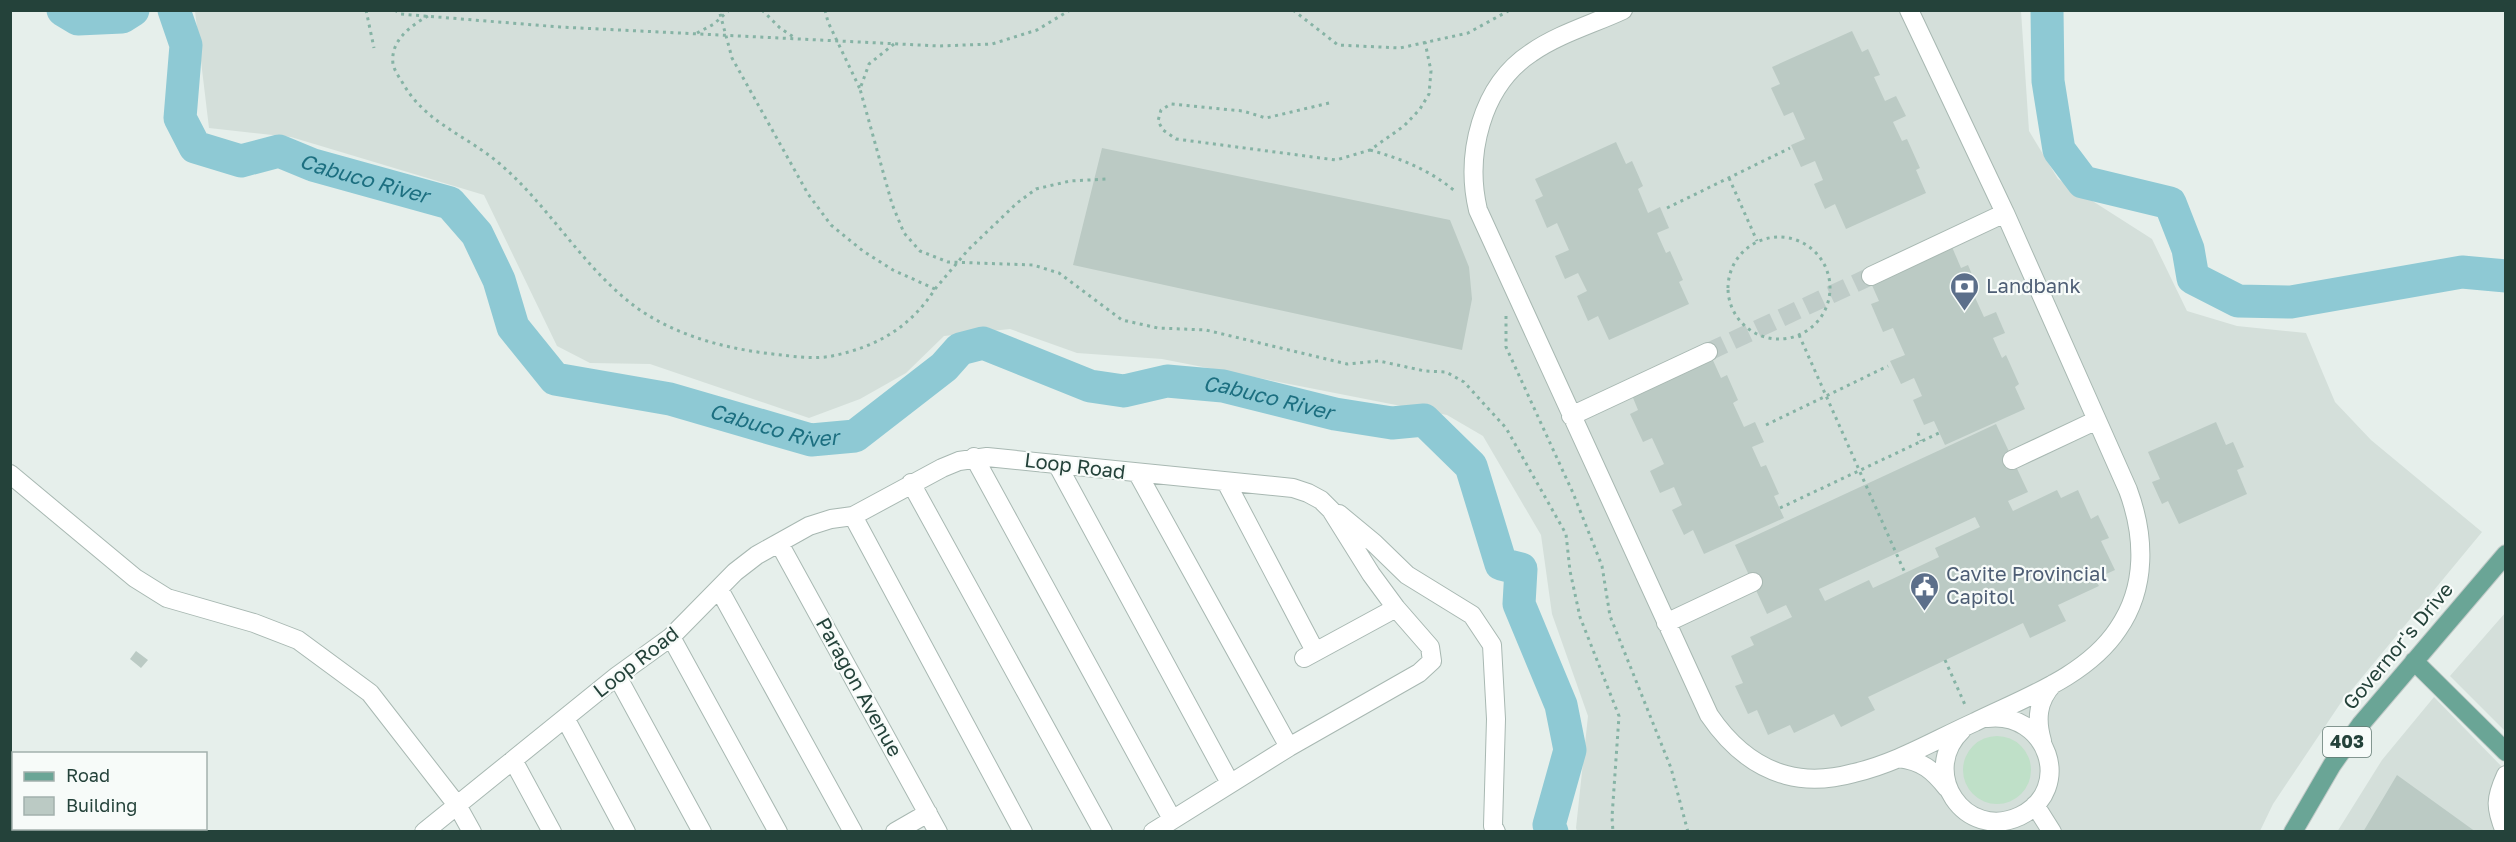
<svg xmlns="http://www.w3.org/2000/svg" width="2516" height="842" viewBox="0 0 2516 842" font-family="'Golos Text',sans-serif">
	<rect width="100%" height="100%" fill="#e6efeb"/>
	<path fill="#d4dfda" d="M195,11H2021L2029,131L2058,179L2152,239L2187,311L2237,326L2306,333L2335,402L2371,440L2482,532L2340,704L2273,804L2260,831H1577L1576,828L1588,716L1552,614L1541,535L1483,436L1447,415L1162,359L1077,353L1010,329L944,336L906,373L860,399L809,418L650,364L590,363L557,346L484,195L291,137L209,128Z
		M2505,613V731L2450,676Z
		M2434,697L2505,770V831L2337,832L2382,760Z"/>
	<path fill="#bfe0c8" d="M1963 770a34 34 0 1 1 68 0a34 34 0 1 1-68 0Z"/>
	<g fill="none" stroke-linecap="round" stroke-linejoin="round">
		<g stroke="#8ec9d4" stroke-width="33">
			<path d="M63,10L78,19L122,17L133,10"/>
			<path id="s1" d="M174,10L186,45L180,118L195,147L241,161L279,151L313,165L450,203L477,234L499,280L513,327L555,379L670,399L811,440L855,436L944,367L960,349L983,343L1090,386L1124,391L1167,381L1223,386L1335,414L1392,423L1424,420L1471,466L1501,564L1521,569L1519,604L1561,705L1570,750L1549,825L1552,832"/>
			<path d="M2047,10L2048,81L2059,150L2083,182L2170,203L2188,249L2193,278L2238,301L2291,302L2462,272L2506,276"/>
		</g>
	</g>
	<path fill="#bbcac4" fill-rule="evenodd" d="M1852,31L1862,52L1868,49L1880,75L1874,77L1885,101L1896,96L1906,116L1893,122L1902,141L1907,139L1920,168L1916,170L1926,193L1846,229L1835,204L1825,209L1814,184L1823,180L1815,161L1801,167L1791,145L1805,139L1793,112L1784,116L1771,88L1780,84L1772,67Z
		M1616,142L1626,164L1632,161L1643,186L1638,189L1648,213L1660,207L1669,228L1657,233L1666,253L1670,251L1683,280L1679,282L1689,304L1609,340L1598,316L1588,321L1577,296L1587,291L1578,273L1565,279L1555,256L1569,250L1557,223L1547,228L1535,200L1543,196L1535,179Z
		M1102,148L1450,220L1469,267L1472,299L1462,350L1073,265Z
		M1952,247L1961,268L1968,265L1979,291L1973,293L1984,317L1996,312L2005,333L1993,338L2002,358L2006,355L2019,384L2015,387L2025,409L1945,445L1934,421L1924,425L1913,400L1922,396L1914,378L1901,384L1890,361L1905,355L1893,328L1883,332L1871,304L1879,301L1871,283Z
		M1711,356L1721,378L1727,375L1738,400L1733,403L1744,427L1755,422L1764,442L1752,447L1761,467L1766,465L1779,494L1774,496L1784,518L1704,554L1693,530L1684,535L1672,510L1682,505L1674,487L1660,493L1650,471L1664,464L1652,438L1643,442L1630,414L1638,410L1631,393Z
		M2216,422L2226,445L2233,442L2244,467L2237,470L2247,494L2179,524L2168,501L2162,504L2152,482L2160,479L2148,452Z
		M1996,424L2028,492L2008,501L2013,511L2057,490L2061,498L2078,490L2091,519L2098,515L2109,538L2101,541L2115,570L2095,579L2099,586L2058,605L2066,621L2030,638L2023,623L1868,697L1875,710L1841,727L1834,714L1794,733L1790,725L1768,735L1757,710L1748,714L1735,686L1743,683L1731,656L1754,645L1750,637L1792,617L1786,605L1767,614L1735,545ZM1975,517L1980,527L1935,548L1939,557L1873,588L1869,580L1825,601L1819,589Z
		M136,651L148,660L141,668L130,659Z
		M2397,775L2476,832H2363Z"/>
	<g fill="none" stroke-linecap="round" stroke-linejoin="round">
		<path stroke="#bfccc8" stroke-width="18" stroke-dasharray="18 9" stroke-linecap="butt" d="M1708,352L1871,276"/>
		<defs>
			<path id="minor" d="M1623,10C1593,24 1558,34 1531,53C1481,86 1465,155 1478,210L1709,715C1728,743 1753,766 1786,775C1808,781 1832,779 1854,773C1897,763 1935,740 1975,722C2024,698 2087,676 2118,629C2147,587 2145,536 2128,490L2005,213L1909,10
				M1871,276L2005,213
				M1571,416L1708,352
				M974,457L1172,819
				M2012,460L2097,420
				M1057,464L1230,783
				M10,474L135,578L167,598L254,623L298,640L370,693L457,805L472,832
				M1138,474L1289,747
				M1226,482L1315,651
				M911,483L1103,832
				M1339,514L1374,543L1407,575L1472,615L1492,645L1496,719L1493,826L1496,832
				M853,516L1023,832
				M779,543L938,832
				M719,589L853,832
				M1666,623L1753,582
				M671,637L778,832
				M1304,658L1396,608
				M617,676L702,832
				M565,718L626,832
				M1962,730C1918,772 1965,842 2020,816C2075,789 2047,710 1987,718
				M2042,741C2036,720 2037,701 2053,684
				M1899,758C1922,761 1933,770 1947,788
				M513,760L552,832
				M2035,805L2052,832
				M424,832L617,676L671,637L735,572L757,555L809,526L831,519L853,516L942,468L959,461L987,457L1293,488L1308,493L1321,500L1331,510L1371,574L1396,608L1430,647L1432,661L1419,673L1289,747L1153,832
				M895,832L928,813
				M2505,832C2495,807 2495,799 2506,775"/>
			<path id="major" d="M2414,661L2506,752
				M2293,832L2332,765L2361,724L2506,554"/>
		</defs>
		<use href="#minor" stroke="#a8b8b2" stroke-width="20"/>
		<use href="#major" stroke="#c2cac8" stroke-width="20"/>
		<path stroke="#86b3a5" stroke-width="3" stroke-dasharray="3 4.5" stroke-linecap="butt" d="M366,10L374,48
			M395,10L400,14L560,27L939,46L992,44L1037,30L1070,10
			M762,10L780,28L795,38
			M825,10L828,22L860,89
			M1293,10L1338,45L1400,48L1468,33L1510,10
			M428,16C410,26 390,41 393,64C394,69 398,76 401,80C424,123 465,134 500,164C550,207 583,268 637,308C680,338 731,350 782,355C797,357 817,359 832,356C876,347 910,328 935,289L893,270L863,251L831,225L808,194L732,58L719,10
			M697,33L714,24L729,10
			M894,44L869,64L860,89L892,204L904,233L920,251L948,262L1033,265L1059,273L1122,320L1158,328L1206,330L1347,364L1379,361L1425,371L1446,372L1464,382L1506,428L1566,534L1570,571L1580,617L1619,716L1612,817L1613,832
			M1329,103L1266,118L1243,111L1171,104L1161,110L1158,121L1163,130L1176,139L1336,160L1370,150L1404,126L1420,109L1429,94L1431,71L1425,42
			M1370,150C1402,159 1430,170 1456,192
			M1729,178L1757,241
			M1667,208L1790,148
			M1728 288a51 51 0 1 1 102 0a51 51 0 1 1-102 0Z
			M935,289L968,250L1017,203L1036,189L1070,181L1107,179
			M1506,316V347L1573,493L1595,548L1602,566L1610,616L1671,768L1688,832
			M1799,335L1905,573
			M1766,425L1888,366
			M1918,433L1921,441
			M1780,508L1939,433
			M1945,660L1966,707"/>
		<use href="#minor" stroke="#fff" stroke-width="18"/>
		<use href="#major" stroke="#6aa596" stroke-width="18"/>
	</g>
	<defs>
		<symbol id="bank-pin" viewBox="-11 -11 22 30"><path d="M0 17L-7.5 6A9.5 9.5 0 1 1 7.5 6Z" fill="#5c6f8a" stroke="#f7fbf9"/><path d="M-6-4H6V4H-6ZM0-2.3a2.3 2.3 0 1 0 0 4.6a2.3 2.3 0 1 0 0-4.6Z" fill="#fff"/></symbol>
		<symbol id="civic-pin" viewBox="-11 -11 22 30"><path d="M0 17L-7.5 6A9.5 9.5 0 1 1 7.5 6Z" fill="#5c6f8a" stroke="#f7fbf9"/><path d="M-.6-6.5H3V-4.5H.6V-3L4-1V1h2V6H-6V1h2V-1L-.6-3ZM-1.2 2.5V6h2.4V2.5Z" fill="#fff"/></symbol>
	</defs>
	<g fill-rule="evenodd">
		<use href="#bank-pin" x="1948" y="270" width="33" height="45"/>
		<use href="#civic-pin" x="1908" y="570" width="33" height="45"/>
	</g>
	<g text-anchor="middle" stroke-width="4.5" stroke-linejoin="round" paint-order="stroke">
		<rect fill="#f7fbf9" stroke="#637a73" stroke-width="1.5" x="2323" y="727" width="48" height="30" rx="4.5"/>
		<g font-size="18" font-weight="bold" fill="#24423a">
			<text x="2347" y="748">403</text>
		</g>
		<g font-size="20" fill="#4e5e75" stroke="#f7fbf9" text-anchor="start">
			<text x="1986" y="293">Landbank</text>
			<text x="1946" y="581">Cavite Provincial<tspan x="1946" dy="23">Capitol</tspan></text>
		</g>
		<g font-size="20" fill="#24423a" stroke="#f7fbf9">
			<text transform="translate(1075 466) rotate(7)" y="7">Loop Road</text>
			<text transform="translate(2398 646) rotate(-50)" y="7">Governor's Drive</text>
			<text transform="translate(636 662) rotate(-38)" y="7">Loop Road</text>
			<text transform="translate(859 687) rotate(61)" y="7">Paragon Avenue</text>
		</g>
		<g font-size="21" font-style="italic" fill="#1c6f80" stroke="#f7fbf9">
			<text dy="7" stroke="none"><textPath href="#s1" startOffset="320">Cabuco River</textPath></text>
			<text dy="7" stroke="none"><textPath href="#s1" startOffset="1382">Cabuco River</textPath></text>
			<text dy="7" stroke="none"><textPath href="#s1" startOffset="842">Cabuco River</textPath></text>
		</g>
	</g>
	<rect width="2516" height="842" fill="none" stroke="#24423a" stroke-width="24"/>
	<rect x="12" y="752" width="195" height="78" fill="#f7fbf9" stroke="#a3b1ad" stroke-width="1.5"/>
	<rect x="24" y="772" width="30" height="9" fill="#6aa596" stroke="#a3b1ad" stroke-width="1.5"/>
	<text x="66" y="782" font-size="18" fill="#24423a">Road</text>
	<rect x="24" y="797" width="30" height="18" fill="#bbcac4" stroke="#a3b1ad" stroke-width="1.5"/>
	<text x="66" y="812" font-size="18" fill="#24423a">Building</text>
</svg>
